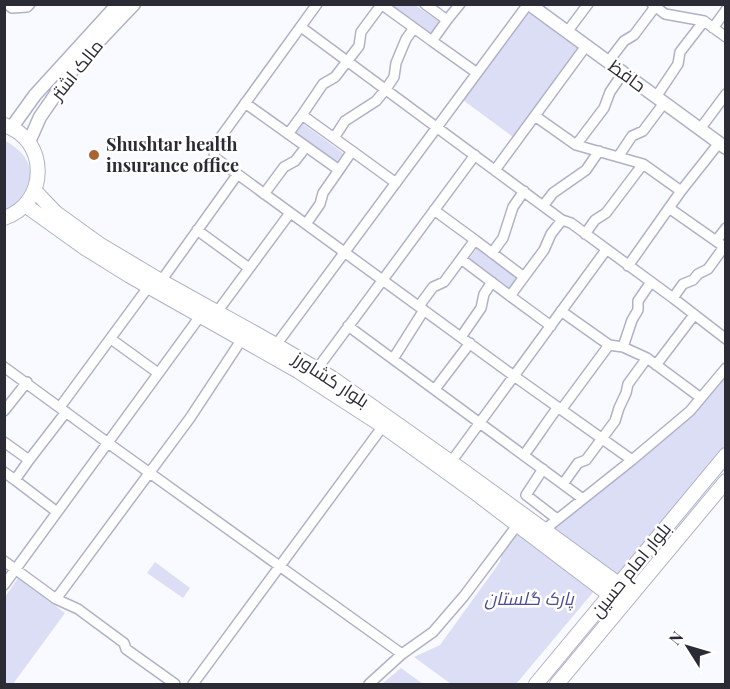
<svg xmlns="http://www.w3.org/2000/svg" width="730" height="689" viewBox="0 0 730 689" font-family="'Playfair Display',Cairo,serif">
	<rect width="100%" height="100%" fill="#f9faff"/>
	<path fill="#dcdef5" d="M388,5H415L440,22L431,35Z
		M527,12L578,49L513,137L463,100Z
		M302,123L343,153L336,163L295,133Z
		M5,141C12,144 22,152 26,159C28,162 30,169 30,173C31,185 17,207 5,209Z
		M477,248L517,278L509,288L469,259Z
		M725,373V446L622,572L614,574L552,529L690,416Z
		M515,532L595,590L516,684H451L414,657L440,645L500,562L504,546Z
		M155,562L190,588L183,598L147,573Z
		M18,578L65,613L13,684H5V597Z
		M401,668L423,684H382Z"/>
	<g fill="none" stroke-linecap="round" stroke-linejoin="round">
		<defs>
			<path id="minor" d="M7,4L12,8L27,7L30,4
				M317,4L215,145L214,157L514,376L632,460
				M381,4L432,41L447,20L425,4
				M652,4L665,14L704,21L726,37
				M447,20L460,4
				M301,27L562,220L571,223L673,298L726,339
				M713,28L726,10
				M567,32L588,4
				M432,41L477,73
				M608,62L624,41L634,35L655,7
				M656,97L678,64L680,52L704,21
				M245,103L339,170L352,151L302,115L288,134
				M302,115L323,84L335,77L359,46L361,32L381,5
				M535,116L576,145L643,164L681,191
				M700,129L726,94
				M334,138L345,121L376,101L386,89L394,77L396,63L406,39L414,28
				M576,145L604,108L610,92L623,73
				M352,151L396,183
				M618,157L632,136L643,131L664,103
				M495,170L586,46
				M264,194L284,167L295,161L306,147
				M543,206L553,193L586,170L599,151
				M669,208L726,248
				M434,210L475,240
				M306,224L320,204L323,193L339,170
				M197,230L249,268
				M585,234L595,220L606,213L643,164
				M716,241L726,228
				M492,253L503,238L513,207L524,191
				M628,266L681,191L719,143
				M524,277L544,250L551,234L562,220
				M161,281L237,175
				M510,296L551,326
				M673,298L683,284L693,280L698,274L708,269L724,247
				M419,306L433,287L444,282L475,240L524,277L510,296L461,259
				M561,311L609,345L623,347L647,358L701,398
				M217,312L290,213
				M348,326L583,499
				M461,337L481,308L484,294L492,282
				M111,339L158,373
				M276,345L528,4
				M623,347L632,320L638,310V301L651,282
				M393,359L424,310
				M656,365L694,315
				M4,367L108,443L402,654
				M317,369L475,155
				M435,389L470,343
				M60,407L149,286
				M561,410L609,345
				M4,411L27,382
				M4,442L29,460L15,480L4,472
				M524,455C536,439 546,423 558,407
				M29,460L66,412
				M451,462L606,250
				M543,469L526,495L557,519
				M15,480L57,512
				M563,484L578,463L586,460L615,421L619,408L626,393L628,384L647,358
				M544,530L632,460L690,411L726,368
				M4,561L56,599L78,609L124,643L126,649L175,684
				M4,585L201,315
				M56,599L190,418L242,339
				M193,684L383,426
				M369,684L402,654L433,632L464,596L518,524"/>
			<path id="tertiary" d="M529,4L726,148
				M12,127L35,95L118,4
				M29,142L40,117L76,65L134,4"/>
			<path id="secondary" d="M4,125C49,139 49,203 4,218
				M35,191L56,213L99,244L161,281L276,345L332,378L462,470L632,594
				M25,205L85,248L130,276L298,371L383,426L473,491L623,605
				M536,684L726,455
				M557,684L726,481"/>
		</defs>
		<use href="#minor" stroke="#afb1c8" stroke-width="12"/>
		<use href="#tertiary" stroke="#afb1c8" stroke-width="15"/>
		<use href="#secondary" stroke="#afb1c8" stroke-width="16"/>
		<use href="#minor" stroke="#fff" stroke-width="9"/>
		<use href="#tertiary" stroke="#fff" stroke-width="12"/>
		<use href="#secondary" stroke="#fff" stroke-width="14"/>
	</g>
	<circle fill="#a86533" stroke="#fff" stroke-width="2" cx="94" cy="155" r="6"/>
	<g text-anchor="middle" stroke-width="5" stroke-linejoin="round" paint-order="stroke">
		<g font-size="18" fill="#2a2b34" stroke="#fff">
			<text transform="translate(77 70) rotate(-51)" y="6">مالک اشتر</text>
			<text transform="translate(627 76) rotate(36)" y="6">حافظ</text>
			<text transform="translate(331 380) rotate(33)" y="6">بلوار کشاورز</text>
			<text transform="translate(631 570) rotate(-51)" y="6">بلوار امام حسین</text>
		</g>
		<g font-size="18" font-weight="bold" fill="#2a2b34" stroke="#fff" text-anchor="start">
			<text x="106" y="151">Shushtar health<tspan x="106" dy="21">insurance office</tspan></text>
		</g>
		<g font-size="18" font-style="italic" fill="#4d4b9c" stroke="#fff">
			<text x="529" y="605">پارک گلستان</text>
		</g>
	</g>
	<rect width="730" height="689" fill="none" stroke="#2a2b34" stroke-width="12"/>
	<g transform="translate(688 647) rotate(307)" stroke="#ffffff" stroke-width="4.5" paint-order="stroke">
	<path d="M0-4.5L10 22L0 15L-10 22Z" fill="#2a2b34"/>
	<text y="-9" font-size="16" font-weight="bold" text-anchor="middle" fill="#2a2b34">N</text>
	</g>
</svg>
